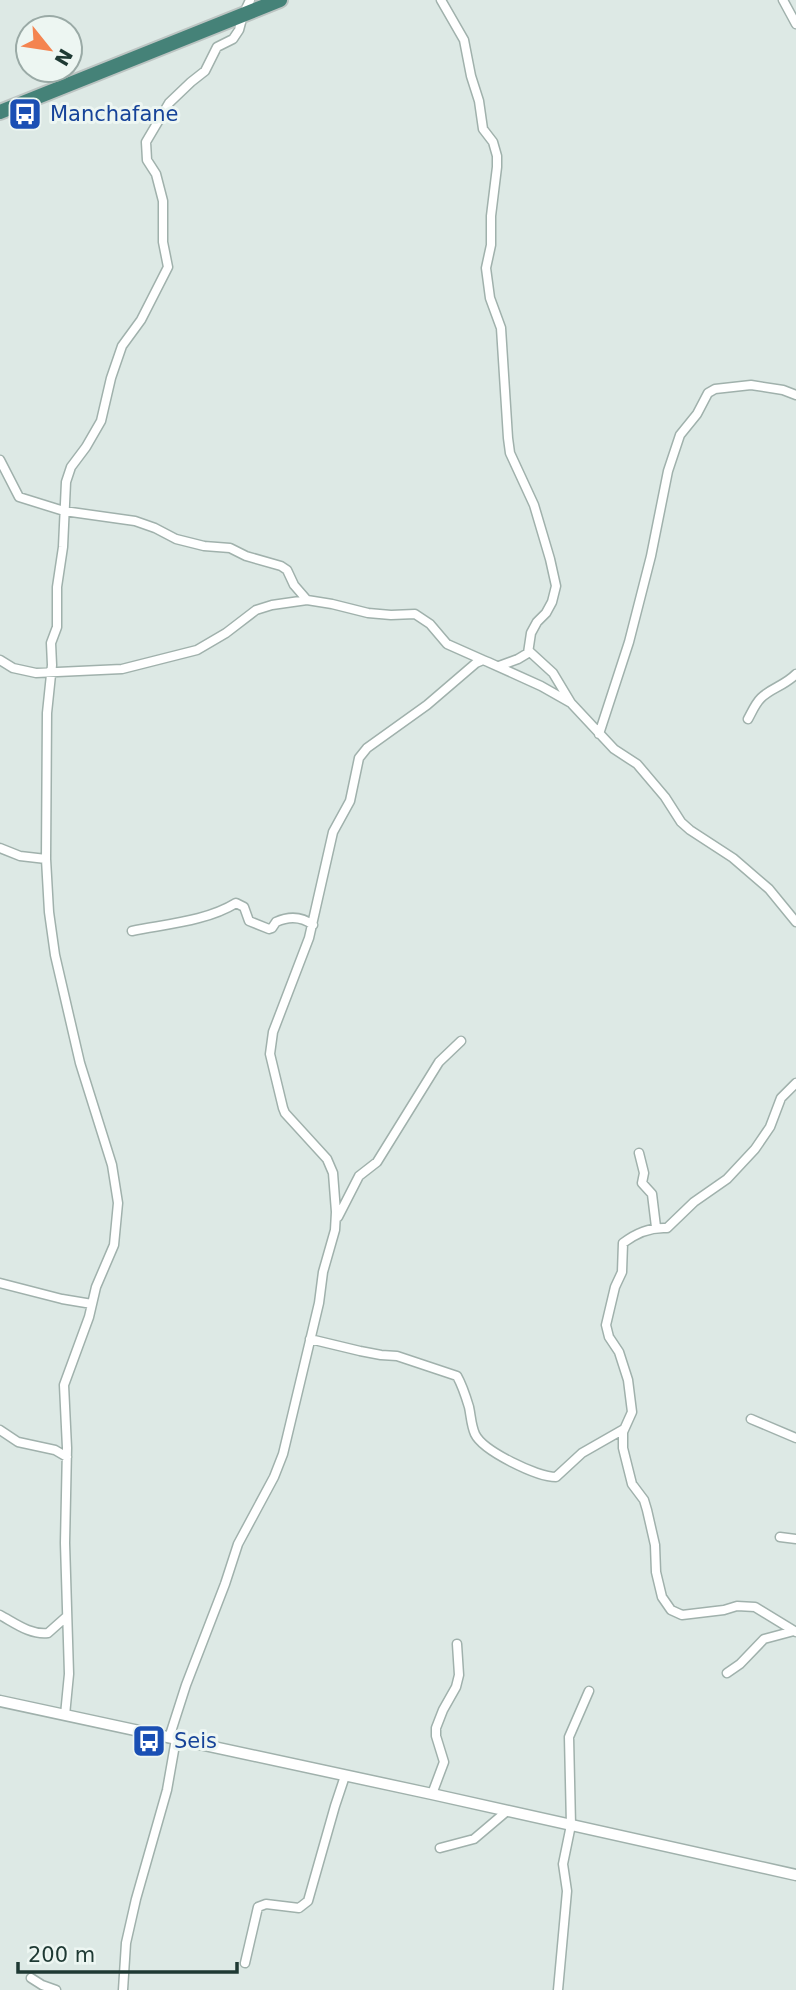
<svg xmlns="http://www.w3.org/2000/svg" width="796" height="1990" viewBox="0 0 796 1990" font-family="'DejaVu Sans',sans-serif">
	<style>
		.lines { fill: none; stroke-linecap: round; stroke-linejoin: round }
		.minor-casing { stroke: #a0b1ac; stroke-width: 11 }
		.tertiary-casing { stroke: #a0b1ac; stroke-width: 13 }
		.trunk-casing { stroke: #bcc4c2; stroke-width: 18 }
		.minor { stroke: #fff; stroke-width: 8 }
		.tertiary { stroke: #fff; stroke-width: 10 }
		.trunk { stroke: #458278; stroke-width: 14 }
		.labels { text-anchor: middle; dominant-baseline: central; stroke-width: 6; stroke-linejoin: round; paint-order: stroke }
		.transit-label { font-size: 21px; fill: #164399; stroke: #edf6f2; text-anchor: start }
	</style>
	<rect width="100%" height="100%" fill="#dde9e5"/>
	<g class="lines">
		<defs>
			<path id="minor" d="M441,0L464,40L471,76L479,101L483,129L493,142L497,156V167L491,216V245L486,268L490,298L501,328L508,438L510,453L534,505L550,559L556,586L552,602L546,613L537,622L531,633L528,653L518,659L499,666
				M783,0L796,24
				M0,460L19,497L64,511L135,521L155,528L176,539L204,546L230,548L246,556L281,566L287,570L294,585L307,600
				M529,651L553,673L571,703
				M0,660L13,668L36,673L122,669L197,650L226,633L256,610L272,605L307,600L332,604L368,613L391,615L415,614L430,624L447,644L483,660
				M748,719C752,712 755,704 761,698C771,688 784,686 796,674
				M599,734L629,642L651,556L668,471L680,435L697,414L708,393L715,389L751,385L783,390L796,395
				M0,848L20,856L46,859
				M132,931C166,924 207,921 236,903L244,907L249,921L269,929L272,928L276,922C289,916 301,916 313,925
				M796,1083L781,1098L770,1127L755,1149L727,1179L694,1202L667,1228C650,1227 636,1233 623,1243L622,1272L615,1287L606,1325L609,1337L619,1352L628,1380L632,1412L623,1432V1448L632,1484L644,1500L647,1510L655,1545L656,1572L662,1597L671,1610L682,1615L724,1610L737,1606L755,1607L796,1632
				M639,1153L644,1173L642,1183L652,1194L656,1227
				M338,1217L359,1176L377,1162L439,1062L461,1041
				M0,1283L62,1299L92,1304
				M310,1339L360,1351L381,1355L397,1356L457,1376C462,1385 466,1397 469,1407C471,1416 471,1425 475,1434C483,1451 537,1477 556,1477L582,1453L624,1429
				M751,1419L796,1438
				M0,1430L18,1442L55,1450L67,1457
				M780,1537L796,1539
				M0,1615C15,1623 30,1635 48,1633L66,1617
				M727,1673L740,1664L764,1639L794,1631
				M65,1715L69,1674L65,1543L67,1448L64,1385L89,1317L96,1287L114,1245L118,1203L112,1165L80,1063L55,955L49,912L46,859L47,713L52,665L51,643L57,627V587L63,547L66,482L71,467L86,447L101,421L111,378L122,346L141,320L168,267L163,242V201L156,174L147,160L146,142L169,103L191,82L205,71L217,47L233,39L239,30L243,15L250,0
				M169,1738L186,1685L225,1584L238,1544L274,1477L283,1454L319,1303L323,1272L335,1230L336,1212L333,1173L327,1159L285,1113L283,1108L270,1054L273,1032L309,938L333,832L350,801L359,758L367,748L427,705L476,663L483,660L488,662L541,686L571,703L614,749L637,764L665,797L681,822L690,830L733,858L769,889L796,922
				M432,1794L444,1762L436,1736V1728L443,1710L456,1687L459,1675L457,1644
				M440,1848L474,1839L507,1811
				M245,1963L258,1907L266,1904L299,1908L308,1901L335,1806L345,1776
				M31,1978L42,1985L56,1990
				M123,1990L126,1943L136,1899L167,1790L176,1739
				M558,1990L567,1891L563,1864L571,1825L569,1737L589,1691"/>
			<path id="tertiary" d="M0,1701L432,1794L796,1875"/>
			<path id="trunk" d="M0,112L280,0"/>
		</defs>
		<!-- minor casing -->
		<use href="#minor" class="minor-casing"/>
		<!-- tertiary casing -->
		<use href="#tertiary" class="tertiary-casing"/>
		<!-- trunk casing -->
		<use href="#trunk" class="trunk-casing"/>
		<!-- minor -->
		<use href="#minor" class="minor"/>
		<!-- tertiary -->
		<use href="#tertiary" class="tertiary"/>
		<!-- trunk -->
		<use href="#trunk" class="trunk"/>
	</g>
	<!-- icons -->
	<defs>
		<symbol id="bus-square" viewBox="-11 -11 22 22"><rect x="-9" y="-9" width="18" height="18" rx="4" fill="#1a4fb4" stroke="#edf6f2"/><path d="M-5-6H5V4H4V6H2V4H-2V6H-4V4H-5ZM-3.5-4V0h7V-4ZM-3.5 1.2v1.5H-2V1.2ZM2 1.2v1.5H3.5V1.2Z" fill="#fff"/></symbol>
	</defs>
	<g fill-rule="evenodd">
		<use href="#bus-square" x="6" y="95" width="38" height="38"/>
		<use href="#bus-square" x="130" y="1722" width="38" height="38"/>
	</g>
	<g class="labels">
		<!-- transit labels -->
		<g class="transit-label">
			<text x="50" y="114">Manchafane</text>
			<text x="174" y="1741">Seis</text>
		</g>
	</g>
	<!-- north arrow -->
	<g transform="translate(49 49) rotate(120)"><circle r="33" fill="#edf6f2" stroke="#9aaaa6" stroke-width="2"/>
	<path d="M0-5L12 26L0 18L-12 26Z" fill="#f48450"/>
	<text y="-10" font-size="19" font-weight="bold" text-anchor="middle" fill="#1e3933">N</text>
	</g>
	<!-- scale -->
	<path d="M18 1962v10h219v-10" fill="none" stroke="#1e3933" stroke-width="3.5"/>
	<text x="28" y="1962" font-size="21" fill="#1e3933" stroke="#edf6f2" stroke-width="5" paint-order="stroke">200 m</text>
</svg>
